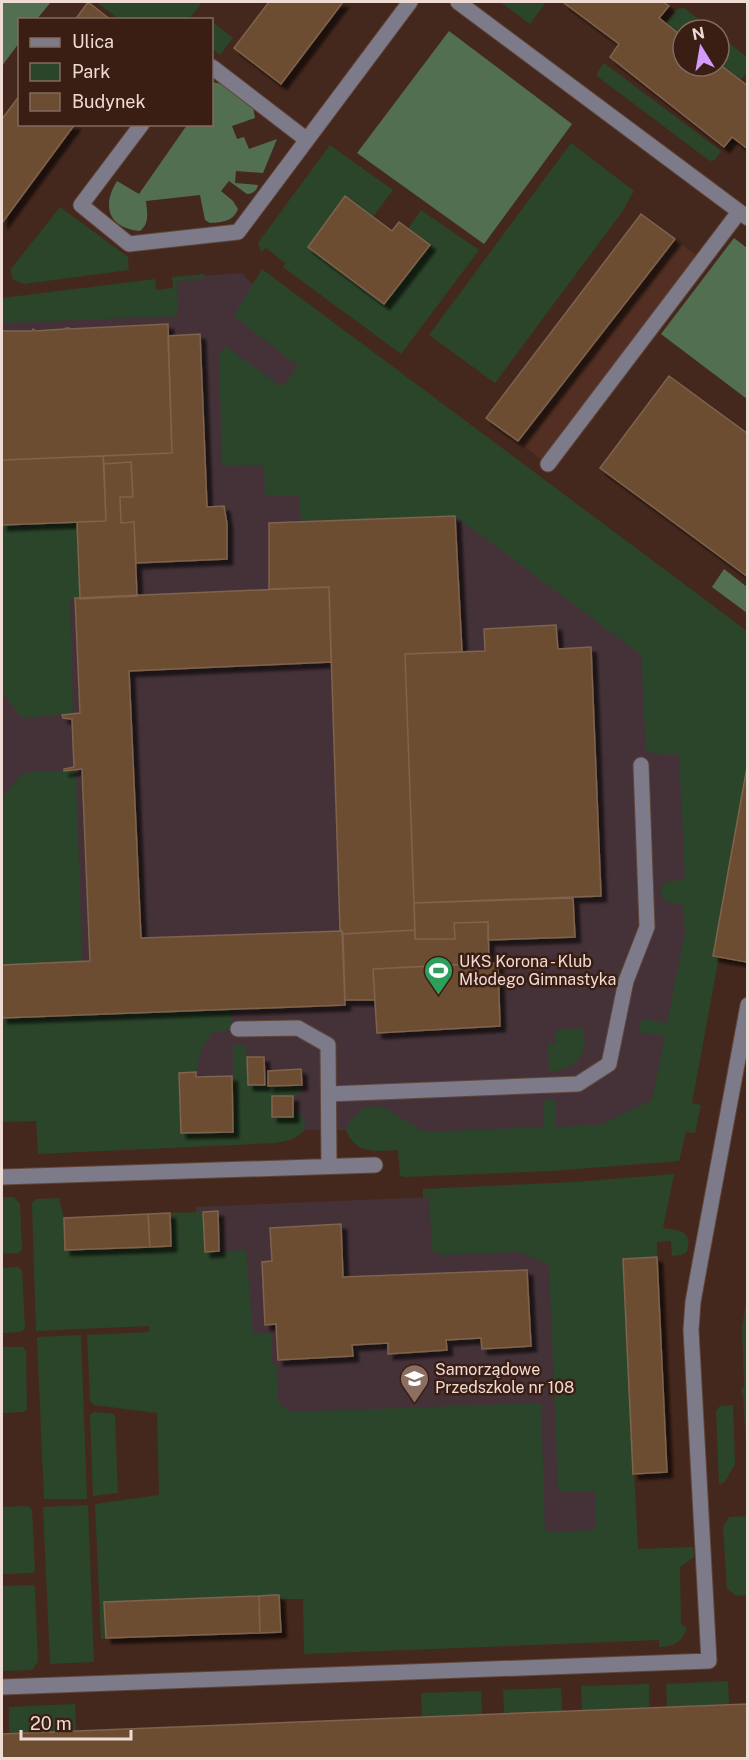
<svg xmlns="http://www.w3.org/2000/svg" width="749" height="1760" viewBox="0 0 749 1760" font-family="'Public Sans',sans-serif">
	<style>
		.built { fill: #522f22 }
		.education { fill: #453239 }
		.green { fill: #2b452a }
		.forest { fill: #527051 }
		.building { fill: #6d4d31; stroke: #7e634d; stroke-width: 1.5; filter: url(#shadow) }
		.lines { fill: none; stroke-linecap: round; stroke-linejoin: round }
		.minor-casing { stroke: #60453a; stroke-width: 17 }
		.minor { stroke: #7d7b89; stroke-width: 15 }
		.labels { text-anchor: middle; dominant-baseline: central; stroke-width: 5; stroke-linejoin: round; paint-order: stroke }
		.poi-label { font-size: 16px; fill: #efdbd4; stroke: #3a1e13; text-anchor: start }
	</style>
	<defs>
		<filter id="shadow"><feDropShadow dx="5.5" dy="5.5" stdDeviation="1.5" flood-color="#0009"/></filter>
	</defs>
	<rect width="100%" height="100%" fill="#45281d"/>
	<!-- built -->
	<path class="built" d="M641,214L697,256L542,460L486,418Z"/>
	<!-- education -->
	<path class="education" d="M242,273L278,312L747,672L665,1155L398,1141L346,1130H304L58,1140L46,1118L2,1120V320L174,313L173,278Z
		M529,1193L620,1256L632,1550L207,1570L196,1207Z"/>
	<!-- green -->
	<path class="green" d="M96,2H200L201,4L189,19H119Z
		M500,2H546L530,24Z
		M684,8L713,30H683V37L666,24L676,9Z
		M212,22L233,38L220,55L212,48Z
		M719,35L747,57V72L741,80L719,64Z
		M604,63L721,151L715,160L710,161L597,76V73Z
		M571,143L634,191L622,212L495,383L429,335Z
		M330,145L393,190L373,217L345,197L308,247L384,304L430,246L408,229L421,210L479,250L401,354L283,267L285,263L266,248L262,252L258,245L260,240Z
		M60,207L128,257L129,270L24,284L13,280L11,273V269Z
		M262,269L747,631V761L713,955L719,957L692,1103L701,1105L695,1133L686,1132L679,1161L552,1171L405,1177L400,1176L398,1150C376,1151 356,1155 346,1130L351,1120L360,1111L365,1108L381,1106L424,1132L544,1127L543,1101L555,1100L556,1127L599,1125L652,1100L665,1036L639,1032L641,1019L667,1023L685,932L683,903L674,904L667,902L662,896L661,888L663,885L669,881L685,880L679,754C668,754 656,757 646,749L641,655L455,516L301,521L299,495L265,496L264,465L222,466L219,354L225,346L282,387L298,366L234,316Z
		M204,274V279L177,281L178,316L2,323V298L155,279L156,290L173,288L172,277Z
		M77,522L80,599L70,600L73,713L22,718L2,692V525Z
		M76,770L82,961L2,965V798L23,773Z
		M231,1009L232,1030L213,1032L202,1048L196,1072L179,1073L181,1132L233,1131V1045H246L248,1085L268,1086L302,1085L299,1096H272V1117H293V1112L300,1111L301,1117H305L304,1131L293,1139L276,1143L38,1154L36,1121L2,1122V1018Z
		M582,1028C591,1056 574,1069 549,1072L548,1044L556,1043V1030Z
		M674,1174L663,1228C681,1231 692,1230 687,1252L681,1255L672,1256L671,1241L657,1242V1257L623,1259L638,1549L693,1547L694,1557L680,1567L681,1624L687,1628C682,1642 674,1647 659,1647V1640L304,1654L303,1599H279V1595H274L104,1602L106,1638L101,1639L95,1504L159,1495L157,1413L94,1405L90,1401L87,1335L149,1332V1326L36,1331L32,1203L36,1199L59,1198L64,1218L65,1250L171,1246L170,1213L203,1212L205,1252L246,1250L253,1334L272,1333V1364L277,1365L278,1402L289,1412L541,1403L545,1532L595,1530V1491L562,1492L558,1488L549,1265L519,1252L441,1255L432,1250L429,1198H423V1189L575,1182Z
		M2,1197H14L20,1204L22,1249L19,1253L2,1254Z
		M19,1267L22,1271L25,1329L21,1332L2,1333V1268Z
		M747,1297L748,1442L746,1446L743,1396L741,1390L744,1387L742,1327Z
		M81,1335L87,1499H44L37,1337Z
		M2,1347H23L26,1351L27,1410L24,1412L2,1413Z
		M733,1405L735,1464L724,1483L719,1484L716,1411L720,1406Z
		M94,1412L113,1414L115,1417L118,1493L93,1496L90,1415Z
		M88,1505L94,1662L50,1664L43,1507Z
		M29,1506L32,1510L35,1570L32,1573L2,1574V1507Z
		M747,1516V1595L737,1596L727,1589L723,1527L729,1517Z
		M33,1585L35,1587L38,1661L32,1670L2,1671V1586Z
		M728,1681L729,1704L667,1707L666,1684Z
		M649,1684V1707L582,1710L581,1686Z
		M561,1688L562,1711L504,1713L503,1690Z
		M481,1691L482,1714L422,1717L421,1693Z
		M75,1704L76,1730L9,1733V1707Z"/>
	<!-- forest -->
	<path class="forest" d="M2,2H51L37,19L20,20L19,43L2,66Z
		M449,31L572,124L484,244L357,153Z
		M212,82L222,84L253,107L255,118L232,126L237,139L244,137L249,149L277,139L263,173L236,171L235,183L258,185C257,191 252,194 247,194L229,181L221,191L233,201L238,209C233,222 222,222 210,223L205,220L200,195L146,201C147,212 150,223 140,231C109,228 101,207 117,181L139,194L187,125L212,124Z
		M734,238L747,248V399L661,334Z
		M724,569L747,587V613L712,587Z"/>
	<!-- building -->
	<path class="building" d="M88,2L111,20H75Z
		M269,2H343L281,84L234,48Z
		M565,2H663L669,6L659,18L683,37V66H719V64L748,86V149L732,137L724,147L610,57L619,44L564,3Z
		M20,95V124H75L2,223V119Z
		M345,196L392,231L399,222L430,245L384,304L308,247Z
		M641,214L675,239L518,441L486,418Z
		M168,324L172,453L2,460V331H32L33,329L36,331L65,329L66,328H69V329Z
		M200,334L207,507L224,506L227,524V559L136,563L134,522L121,523L120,497H133L131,462L104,464L103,456L172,453L168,336Z
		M669,376L748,434V577L600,468Z
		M103,456L106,521L2,525V460Z
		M131,462L133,497H120L121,523L134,522L137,596L80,599L77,522L106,521L104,464Z
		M455,516L462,652L405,654L415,930L343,934L342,931L340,930L329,587L269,589V523Z
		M329,587L331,662L129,671L141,938L342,931L345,1005L2,1018V965L90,961L82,769L64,771V769L74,767L72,719L63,718L62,715L80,713L75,598Z
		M556,625L558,649L591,647L601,896L414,903L405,654L485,651L484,629Z
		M748,761V952L746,962L713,956Z
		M573,898L575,937L488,940V922L454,923L455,939H415L414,903Z
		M488,922L489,963L373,969L375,1000H345L343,934L415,930V939H455L454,923Z
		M498,963L500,1026L377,1033L373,969Z
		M247,1057H264L265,1085H248Z
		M301,1069L302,1085L268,1086V1071Z
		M196,1072V1077L232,1076L233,1132L181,1133L179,1073Z
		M272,1096H293V1117H272Z
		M218,1211L219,1251L205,1252L203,1212Z
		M170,1213L171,1246L150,1247L148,1214Z
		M148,1214L150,1247L65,1250L64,1218Z
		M341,1224L343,1277L527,1270L531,1346L482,1349L481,1338L446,1340L447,1350L388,1354V1343L352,1345L353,1356L278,1360L276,1324L265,1325L262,1262L272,1261L270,1228Z
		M657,1257L667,1472L633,1474L623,1259Z
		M274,1595H279L281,1632L260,1633L259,1596Z
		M259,1596L260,1633L106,1638L104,1602Z
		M747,1704L748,1758H2V1734Z"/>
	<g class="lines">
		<defs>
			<path id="minor" d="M458,2L748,218
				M212,67L307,140
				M142,124L81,205L129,244L238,232L410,2
				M548,464L739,212
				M238,1029L298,1028L328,1045L329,1166
				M329,1094L578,1084L609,1064L626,981L647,927L641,765
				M2,1177L375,1165
				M2,1687L709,1661L691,1330L693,1302L700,1263L748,1005"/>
		</defs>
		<!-- minor casing -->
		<use href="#minor" class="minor-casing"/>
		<!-- minor -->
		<use href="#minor" class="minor"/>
	</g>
	<!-- icons -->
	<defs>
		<symbol id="stadium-pin" viewBox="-11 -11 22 30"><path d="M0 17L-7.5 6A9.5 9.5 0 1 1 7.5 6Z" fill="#2e9e5b" stroke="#3a1e13"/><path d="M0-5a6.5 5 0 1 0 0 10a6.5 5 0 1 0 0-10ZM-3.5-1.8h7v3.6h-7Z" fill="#fff"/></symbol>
		<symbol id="school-pin" viewBox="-11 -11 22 30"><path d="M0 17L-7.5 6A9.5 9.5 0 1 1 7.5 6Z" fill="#8d6e63" stroke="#3a1e13"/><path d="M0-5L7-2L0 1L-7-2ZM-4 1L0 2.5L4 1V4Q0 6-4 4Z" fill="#fff"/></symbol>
	</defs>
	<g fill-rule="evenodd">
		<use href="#stadium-pin" x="422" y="954" width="33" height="45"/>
		<use href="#school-pin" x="398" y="1362" width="33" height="45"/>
	</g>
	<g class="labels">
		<!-- poi labels -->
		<g class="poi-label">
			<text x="459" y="961">UKS Korona - Klub<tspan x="459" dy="18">Młodego Gimnastyka</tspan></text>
			<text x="435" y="1369">Samorządowe<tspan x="435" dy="18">Przedszkole nr 108</tspan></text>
		</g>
	</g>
	<!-- border -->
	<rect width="749" height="1760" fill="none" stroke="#efdbd4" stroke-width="6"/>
	<!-- legend -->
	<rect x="18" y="18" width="195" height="108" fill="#3a1e13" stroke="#826a60" stroke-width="1.5"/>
	<rect x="30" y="38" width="30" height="9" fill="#7d7b89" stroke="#826a60" stroke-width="1.5"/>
	<text x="72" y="48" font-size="18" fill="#efdbd4">Ulica</text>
	<rect x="30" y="63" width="30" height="18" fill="#2b452a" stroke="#826a60" stroke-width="1.5"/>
	<text x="72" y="78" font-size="18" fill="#efdbd4">Park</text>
	<rect x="30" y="93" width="30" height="18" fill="#6d4d31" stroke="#826a60" stroke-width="1.5"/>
	<text x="72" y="108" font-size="18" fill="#efdbd4">Budynek</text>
	<!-- north arrow -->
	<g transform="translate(701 48) rotate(349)"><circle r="28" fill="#3a1e13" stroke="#826a60" stroke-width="1.5"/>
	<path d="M0-4.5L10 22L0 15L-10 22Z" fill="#d39cfc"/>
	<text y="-9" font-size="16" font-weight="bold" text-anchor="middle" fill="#efdbd4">N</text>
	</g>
	<!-- scale -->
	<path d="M21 1730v9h110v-9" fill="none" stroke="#efdbd4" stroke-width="3"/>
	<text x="30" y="1730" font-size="18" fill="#efdbd4" stroke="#3a1e13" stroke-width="4.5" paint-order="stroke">20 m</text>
</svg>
